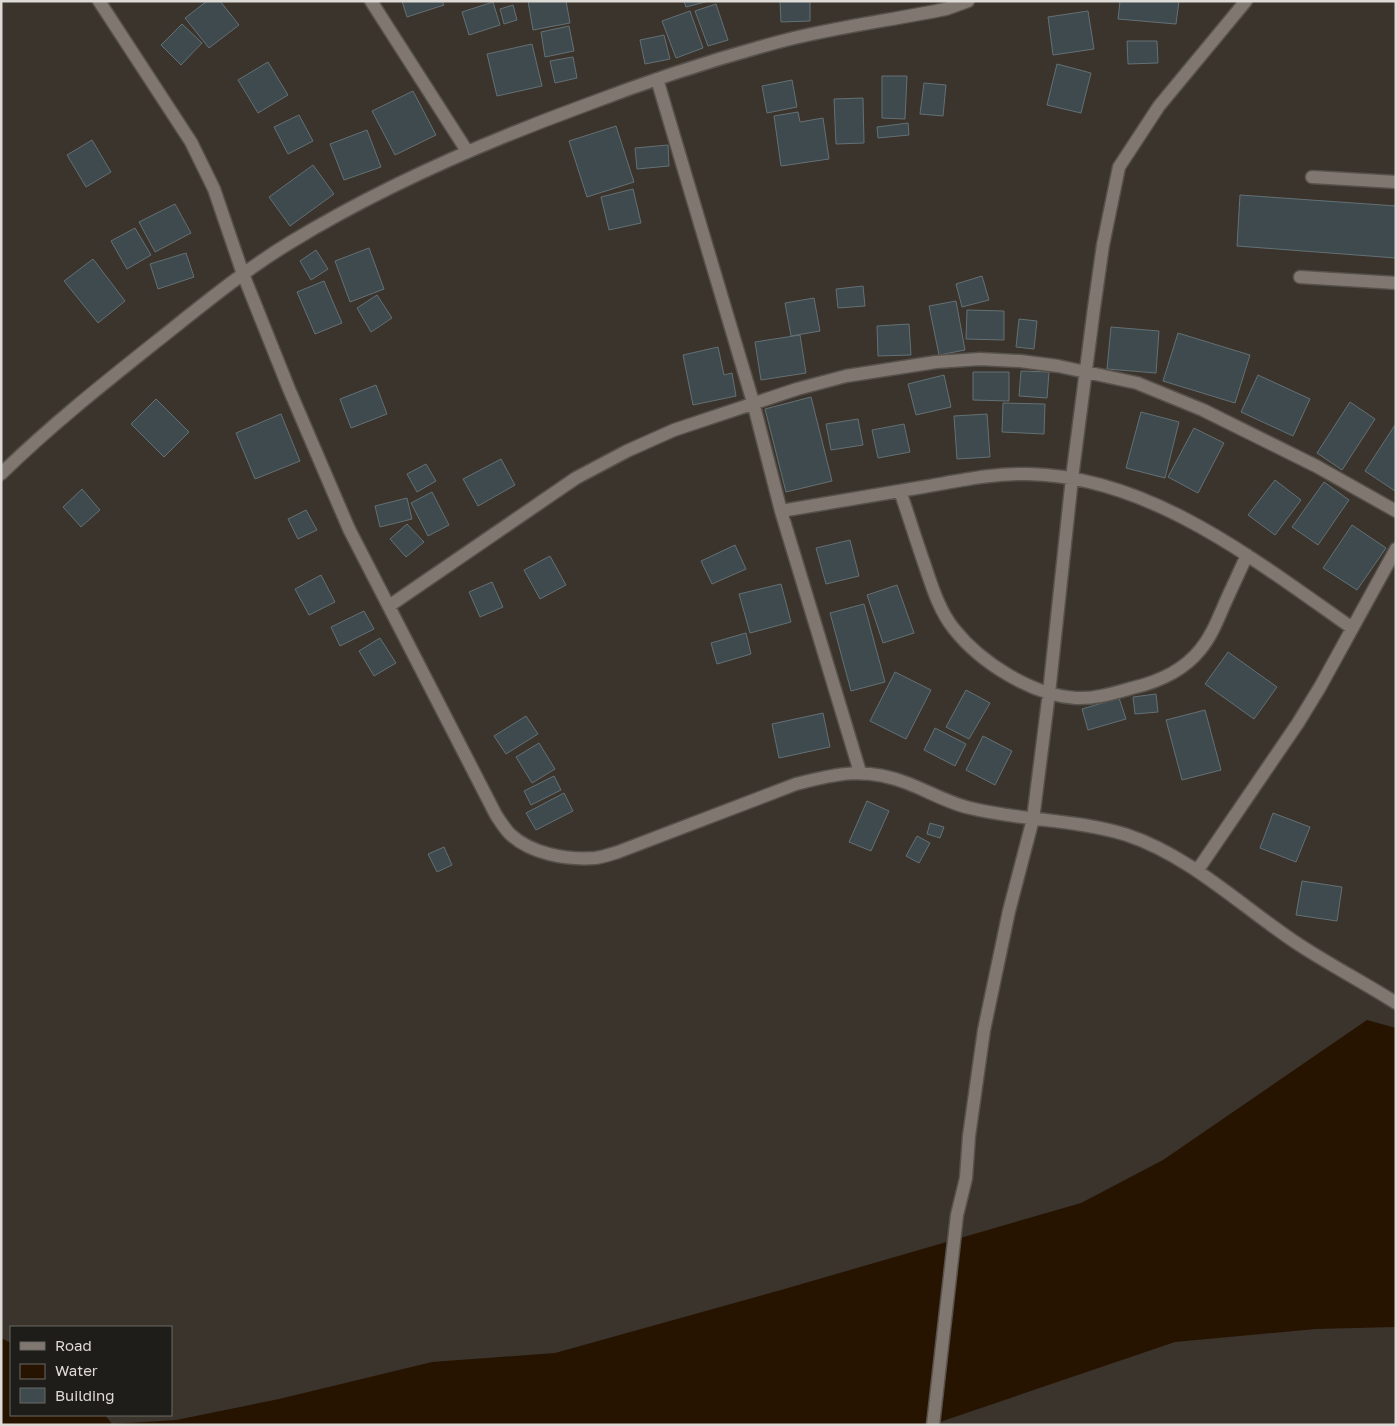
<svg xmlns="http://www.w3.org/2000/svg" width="1397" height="1426" viewBox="0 0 1397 1426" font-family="'Golos Text',sans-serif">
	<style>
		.water { fill: #271400 }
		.building { fill: #3e4a4e; stroke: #647074 }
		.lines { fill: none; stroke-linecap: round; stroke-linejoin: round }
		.service-casing { stroke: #57514b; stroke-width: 15 }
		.minor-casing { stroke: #57514b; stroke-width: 15 }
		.service { stroke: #807870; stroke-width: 12 }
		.minor { stroke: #807870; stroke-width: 12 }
	</style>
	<rect width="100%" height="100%" fill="#3b342d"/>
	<!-- water -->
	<path class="water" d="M1367,1020L1396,1028V1327L1316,1329L1175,1342L931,1425H5L1,1424V1338L11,1343V1415H105L112,1424L176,1420L279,1399L432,1362L555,1353L781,1290L1081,1203L1163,1160Z"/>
	<!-- building -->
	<path class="building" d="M207,1H220L239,25L209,48L185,18Z
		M402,1H442L444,5L407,17Z
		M528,1H566L570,23L533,30Z
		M684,1H709L686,7Z
		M780,1H810V21L781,22Z
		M1120,1H1179L1176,24L1118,19Z
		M493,2L500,25L469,35L462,12Z
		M716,4L728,40L708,46L695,11Z
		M513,5L517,20L504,24L500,9Z
		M690,11L703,48L676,58L662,21Z
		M1088,11L1094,49L1053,55L1048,17Z
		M182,24L202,43L181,65L161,45Z
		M569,26L574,51L545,57L541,32Z
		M664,35L670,59L645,64L640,40Z
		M1127,41H1157L1158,63L1128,64Z
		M532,44L542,86L497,96L487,54Z
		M573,57L577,78L555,83L550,61Z
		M268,62L288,95L258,113L238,80Z
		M1057,64L1091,73L1081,113L1047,105Z
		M882,76H907L905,119L882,118Z
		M792,80L797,107L767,113L762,86Z
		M924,83L946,85L943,116L920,114Z
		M413,91L436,135L395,155L372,111Z
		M863,98L864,143L836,144L834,99Z
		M798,112L800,122L823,118L829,159L781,166L774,116Z
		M299,115L313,141L288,154L274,127Z
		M908,123L909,135L878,138L877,127Z
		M616,126L634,182L587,197L569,141Z
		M367,130L381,167L344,180L330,144Z
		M92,140L111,172L86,187L67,155Z
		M668,145L669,166L637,169L635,148Z
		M313,165L334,194L290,226L269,197Z
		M633,189L641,223L609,230L601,197Z
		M1240,195L1396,206V258L1237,246Z
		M175,204L191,233L155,252L139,222Z
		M135,228L151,255L127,269L111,241Z
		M369,248L384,289L350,302L335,261Z
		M316,250L328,269L311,280L300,261Z
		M186,253L194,277L158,289L150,264Z
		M93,259L125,301L98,323L64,281Z
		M982,276L989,300L962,307L956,284Z
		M324,281L342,323L315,334L297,292Z
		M863,286L865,306L838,308L836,289Z
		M377,295L392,318L371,332L357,308Z
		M814,298L820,331L791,336L785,303Z
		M956,301L965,350L939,355L929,306Z
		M967,310L1004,311V340L966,339Z
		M1019,319L1037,321L1034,349L1016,347Z
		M909,324L911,355L878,356L877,326Z
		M1111,327L1159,331L1156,373L1107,369Z
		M1178,333L1250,355L1235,403L1163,381Z
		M800,335L806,373L761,380L755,342Z
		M718,347L724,375L732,373L736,396L693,405L683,355Z
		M1021,371L1049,372L1047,398L1019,396Z
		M973,372H1009V401L973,400Z
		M944,375L951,407L916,415L908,384Z
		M1258,375L1310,399L1293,436L1241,412Z
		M376,385L387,414L351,428L340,399Z
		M811,397L832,481L786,492L765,409Z
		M156,399L189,432L164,457L131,424Z
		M1350,402L1375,419L1342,470L1317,453Z
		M1003,403L1045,404L1044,434L1002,432Z
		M1141,412L1179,422L1165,478L1126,468Z
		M281,414L300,461L255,479L236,433Z
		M987,414L990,457L957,459L954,416Z
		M858,419L863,445L831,450L826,424Z
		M904,424L910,452L878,458L872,430Z
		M1395,425L1396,491H1395L1365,471Z
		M1194,428L1224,443L1198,493L1168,477Z
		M501,459L515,485L478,506L463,479Z
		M426,464L436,481L417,492L407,474Z
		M1275,480L1301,500L1275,535L1248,515Z
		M1324,482L1349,500L1318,545L1292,527Z
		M82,489L100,510L81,527L63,507Z
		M432,492L449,525L428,536L411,503Z
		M407,498L412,519L380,527L375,506Z
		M306,510L317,530L298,539L288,519Z
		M407,524L424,542L406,557L390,539Z
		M1352,525L1386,548L1357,590L1323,568Z
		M850,540L859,576L826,584L816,548Z
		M735,545L746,569L712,584L701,561Z
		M550,556L566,585L540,599L524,570Z
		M321,575L335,602L309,615L295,589Z
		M492,582L503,607L480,617L469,592Z
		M781,584L791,622L750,633L739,594Z
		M897,585L914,633L883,643L867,595Z
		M864,604L885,682L851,691L830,613Z
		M364,611L374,629L340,646L331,627Z
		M746,633L751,654L717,664L711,643Z
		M380,638L396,663L374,676L359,651Z
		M1228,652L1277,687L1254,719L1205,684Z
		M895,672L931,690L906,739L870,721Z
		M966,690L990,703L969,739L946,727Z
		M1156,694L1158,712L1135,714L1133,697Z
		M1119,698L1126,719L1088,730L1082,709Z
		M1205,710L1221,770L1182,780L1166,720Z
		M823,713L830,747L779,758L772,724Z
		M526,716L538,734L506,754L494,736Z
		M935,728L966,744L955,766L924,750Z
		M983,736L1012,751L995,785L966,770Z
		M539,743L555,769L532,783L516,757Z
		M554,776L561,790L531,805L524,791Z
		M564,793L573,811L536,830L526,813Z
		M867,801L889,811L871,851L849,842Z
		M1273,813L1310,827L1296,862L1260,848Z
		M930,823L944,827L940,838L927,834Z
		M917,836L930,843L919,863L906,856Z
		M444,847L452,865L437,872L428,854Z
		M1302,881L1342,887L1337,921L1296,915Z"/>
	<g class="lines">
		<defs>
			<path id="service" d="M1312,177L1396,182
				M1300,277L1396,283"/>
			<path id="minor" d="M99,1L191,142L214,189L243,274L289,389L349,529L496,815C500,821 505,829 510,834C531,854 567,860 595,858C603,857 611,854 618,852L796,784C838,773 865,767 907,783C928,791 948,803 970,808C1022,821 1076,819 1127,835C1190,856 1241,906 1295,942C1328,964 1363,982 1396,1003
				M371,1L467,151
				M657,79L753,402L781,511L860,772
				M1,474C50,426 103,384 157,341C200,307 243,271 291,242C383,186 482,143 583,106C648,81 714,59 782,41C836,27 892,20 946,9L968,1
				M900,491C908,514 915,537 923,560C931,583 938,609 954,629C981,663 1032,695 1076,698C1095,699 1114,693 1132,688C1158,682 1183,671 1200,650C1210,638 1216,624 1222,610C1230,591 1239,573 1247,555
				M781,511C829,503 876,495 923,487C958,481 993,473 1028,474C1150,476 1256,561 1352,628
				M389,606L576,478L627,451L674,430L797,389L846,376L936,362L980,359L1020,361L1058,366L1137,383L1203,410L1316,466L1396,511
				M1197,871L1298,723L1320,687L1396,549
				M933,1425L957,1215L966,1178L969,1136L984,1030L1009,911L1033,819L1049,693L1072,478L1094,308L1103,245L1119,167L1159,106L1246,1"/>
		</defs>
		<!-- service casing -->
		<use href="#service" class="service-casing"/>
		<!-- minor casing -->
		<use href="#minor" class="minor-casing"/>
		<!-- service -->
		<use href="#service" class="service"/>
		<!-- minor -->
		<use href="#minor" class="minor"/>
	</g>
	<!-- border -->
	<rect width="1397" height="1426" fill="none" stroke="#dedad5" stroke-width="5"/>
	<!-- legend -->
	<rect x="10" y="1326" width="162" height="90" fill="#1f1d19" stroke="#6b6964"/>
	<rect x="20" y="1342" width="25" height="8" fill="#807870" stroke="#6b6964"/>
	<text x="55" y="1351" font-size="15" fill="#dedad5">Road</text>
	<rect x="20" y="1364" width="25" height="15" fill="#271400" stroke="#6b6964"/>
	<text x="55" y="1376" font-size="15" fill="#dedad5">Water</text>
	<rect x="20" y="1388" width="25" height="15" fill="#3e4a4e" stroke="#6b6964"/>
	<text x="55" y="1401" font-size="15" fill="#dedad5">Building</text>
</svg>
